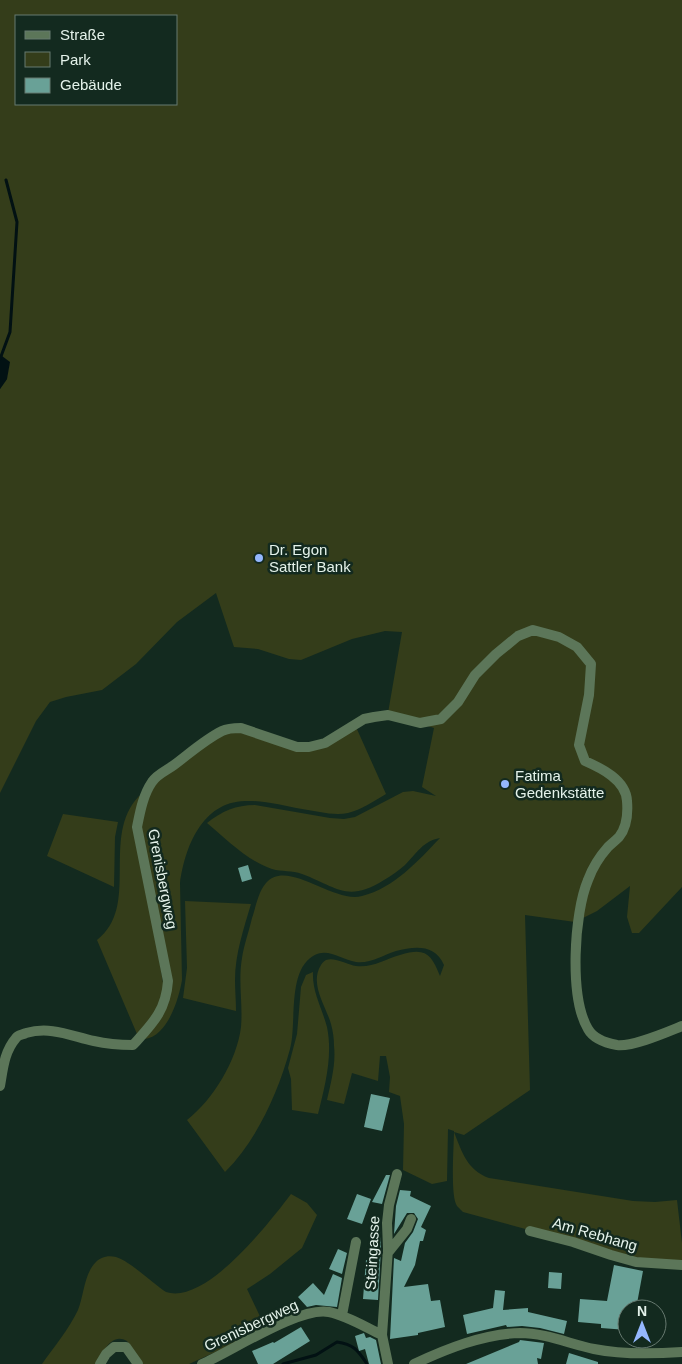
<svg xmlns="http://www.w3.org/2000/svg" width="682" height="1364" viewBox="0 0 682 1364" font-family="Arial,sans-serif">
	<style>
		.green { fill: #343d1a; fill-rule: evenodd }
		.water { fill: #021113 }
		.lines { fill: none; stroke-linecap: round; stroke-linejoin: round }
		.stream { stroke: #021113; stroke-width: 3 }
		.building { fill: #69a197 }
		.minor { stroke: #5c7659; stroke-width: 10 }
		.tertiary { stroke: #5c7659; stroke-width: 10 }
		.poi-dot { fill: #94b7fd; stroke: #132a1f; stroke-width: 2 }
		.labels { text-anchor: middle; dominant-baseline: central; stroke-width: 5; stroke-linejoin: round; paint-order: stroke }
		.poi-label { font-size: 15px; fill: #e4f2ea; stroke: #132a1f; text-anchor: start }
		.street-label { font-size: 15px; fill: #e4f2ea; stroke: #132a1f }
	</style>
	<rect width="100%" height="100%" fill="#132a1f"/>
	<!-- green -->
	<path class="green" d="M0,0H682V887L639,933H632L627,917L630,886L597,911L575,922L525,915L530,1090L464,1135L454,1132C462,1152 467,1170 489,1178L633,1201L655,1202L677,1200L682,1243V1263L624,1256L463,1212C462,1211 458,1207 457,1206C450,1196 454,1146 454,1131L448,1129L447,1181L432,1184L403,1170L404,1124L400,1096L389,1092L390,1077L386,1056H380L378,1081L352,1073L344,1104L327,1100C331,1082 336,1064 334,1046C334,1039 333,1031 331,1024C326,1006 309,984 321,965C322,963 324,961 326,960C335,957 348,965 356,966C373,968 385,959 400,955C426,947 431,954 440,976L444,965C435,944 415,946 396,951C383,955 370,964 356,962C341,960 328,947 313,956C287,972 297,1023 290,1049C278,1093 257,1140 225,1172L187,1120C213,1100 237,1060 241,1027C243,1004 238,981 242,958C244,945 249,931 252,918C256,907 258,892 266,883C287,858 334,904 362,896C394,888 418,861 440,838C423,841 417,853 405,865C399,870 391,876 384,880C347,903 337,887 302,874C292,870 282,872 272,869C249,862 226,839 207,823C222,811 236,805 255,805L330,818L344,819L355,817L403,792L413,791L436,796L422,787L434,728L388,713L402,632L385,631L352,639L301,660L289,659L258,649L234,647L216,593L177,622L136,664L102,690L66,697L50,702L36,721L0,793V389L7,379L1,356L0,359ZM16,16H176V104H16Z
		M356,727L386,794C374,801 361,810 348,813C333,816 317,811 302,809C284,806 264,800 245,801C202,802 185,847 180,883L182,980C179,998 168,1036 145,1039L169,1002L141,837L142,816L153,787L158,780L216,737L234,731L303,750Z
		M139,796H142L136,818L164,989L158,1011L137,1034L97,940C141,906 100,837 139,796Z
		M63,814L118,822L115,837L114,887L47,856Z
		M185,901L251,904C244,928 235,954 235,980C235,990 236,1001 236,1011L183,998L187,968Z
		M313,972C312,992 322,1008 327,1027C333,1056 325,1086 318,1114L292,1110L291,1079L288,1068L297,1034L301,987L306,975Z
		M291,1194L307,1203L317,1215L302,1248L270,1274L247,1289L266,1329L189,1364H142L127,1341C111,1332 103,1353 96,1364H42C54,1347 69,1329 78,1310C84,1295 84,1275 95,1263C100,1257 108,1255 116,1257C130,1261 152,1283 166,1292C206,1305 269,1223 291,1194Z"/>
	<!-- water -->
	<path class="water" d="M2,356L10,362L7,379L0,389V359Z"/>
	<g class="lines">
		<!-- stream -->
		<path class="stream" d="M0,359L10,332L17,222L6,180
			M283,1364L316,1355L337,1342C353,1344 358,1350 367,1364"/>
	</g>
	<!-- building -->
	<path class="building" d="M248,865L252,879L242,882L238,868Z
		M371,1094L390,1098L382,1131L364,1127Z
		M386,1175H390L382,1204L372,1202Z
		M400,1190L411,1191L410,1196L431,1206L421,1227L426,1230L423,1241H420L415,1265L404,1287L428,1284L431,1301L440,1300L445,1327L418,1333V1335L390,1339L394,1258L401,1261L405,1243L413,1232L418,1219L414,1213H407L394,1234L396,1206Z
		M357,1194L371,1199L362,1224L347,1219Z
		M380,1231L381,1249L378,1300L363,1299L366,1260H373L369,1233Z
		M338,1249L347,1253L342,1274L329,1269Z
		M614,1265L643,1271L636,1309H627V1330L601,1328V1324L578,1322L580,1299L607,1301Z
		M549,1272L562,1273L561,1289L548,1288Z
		M333,1274L342,1278L337,1307L316,1305L307,1307L298,1297L313,1283L324,1295Z
		M495,1290L505,1291L503,1310L528,1308V1312L567,1321L564,1334L540,1328L522,1326L507,1327L506,1325L467,1334L463,1315L493,1308Z
		M301,1327L310,1341L273,1364H258L252,1351L273,1342L274,1343Z
		M364,1333L366,1338L370,1337L376,1340L381,1364H369L365,1349L359,1351L355,1336Z
		M520,1340L544,1343L541,1359L537,1358L538,1364H466L519,1342Z
		M569,1353L598,1362V1364H566Z"/>
	<g class="lines">
		<!-- minor -->
		<path class="minor" d="M0,1086C3,1069 4,1052 16,1038C18,1035 22,1035 26,1033C51,1026 71,1036 94,1041C107,1044 120,1045 133,1045C152,1024 166,1011 168,981L137,827C140,812 143,795 152,782C157,774 166,771 174,765C189,754 204,740 222,731C228,728 234,728 241,728L297,747H309L325,743L364,719L374,717L388,715L420,723L441,719L458,702L475,675L496,654L518,636L533,630L559,637L577,647L591,664L589,695L579,745L585,761C601,768 626,780 627,801C628,813 627,827 619,837C615,841 611,844 608,847C600,856 592,869 588,880C574,913 569,997 588,1029C593,1038 606,1043 617,1045C633,1047 667,1032 682,1026
			M530,1231L573,1242L611,1255L636,1262L682,1265
			M387,1254L407,1229L411,1219
			M342,1315L356,1242
			M100,1364L106,1354L114,1347H126L138,1364
			M202,1364C232,1351 300,1306 329,1312C348,1316 365,1327 382,1335
			M388,1364L382,1335L388,1249L387,1223L389,1205L397,1174"/>
		<!-- tertiary -->
		<path class="tertiary" d="M414,1364C446,1349 483,1334 520,1333C545,1333 570,1344 594,1349C623,1355 653,1354 682,1352"/>
	</g>
	<!-- markers -->
	<g class="poi-dot">
		<circle cx="259" cy="558" r="5"/>
		<circle cx="505" cy="784" r="5"/>
	</g>
	<g class="labels">
		<!-- poi labels -->
		<g class="poi-label">
			<text x="269" y="549">Dr. Egon<tspan x="269" dy="17">Sattler Bank</tspan></text>
			<text x="515" y="775">Fatima<tspan x="515" dy="17">Gedenkstätte</tspan></text>
		</g>
		<!-- street labels -->
		<g class="street-label">
			<text transform="translate(163 879) rotate(79)">Grenisbergweg</text>
			<text transform="translate(595 1234) rotate(16)">Am Rebhang</text>
			<text transform="translate(372 1253) rotate(-87)">Steingasse</text>
			<text transform="translate(251 1325) rotate(-25)">Grenisbergweg</text>
		</g>
	</g>
	<!-- legend -->
	<rect x="15" y="15" width="162" height="90" fill="#132a1f" stroke="#677a70"/>
	<rect x="25" y="31" width="25" height="8" fill="#5c7659" stroke="#677a70"/>
	<text x="60" y="40" font-size="15" fill="#e4f2ea">Straße</text>
	<rect x="25" y="52" width="25" height="15" fill="#343d1a" stroke="#677a70"/>
	<text x="60" y="65" font-size="15" fill="#e4f2ea">Park</text>
	<rect x="25" y="78" width="25" height="15" fill="#69a197" stroke="#677a70"/>
	<text x="60" y="90" font-size="15" fill="#e4f2ea">Gebäude</text>
	<!-- north arrow -->
	<g transform="translate(642 1324)"><circle r="24" fill="#132a1f" stroke="#677a70"/>
	<path d="M0-4L9 19L0 12L-9 19Z" fill="#94b7fd"/>
	<text y="-8" font-size="14" font-weight="bold" text-anchor="middle" fill="#e4f2ea">N</text>
	</g>
</svg>
